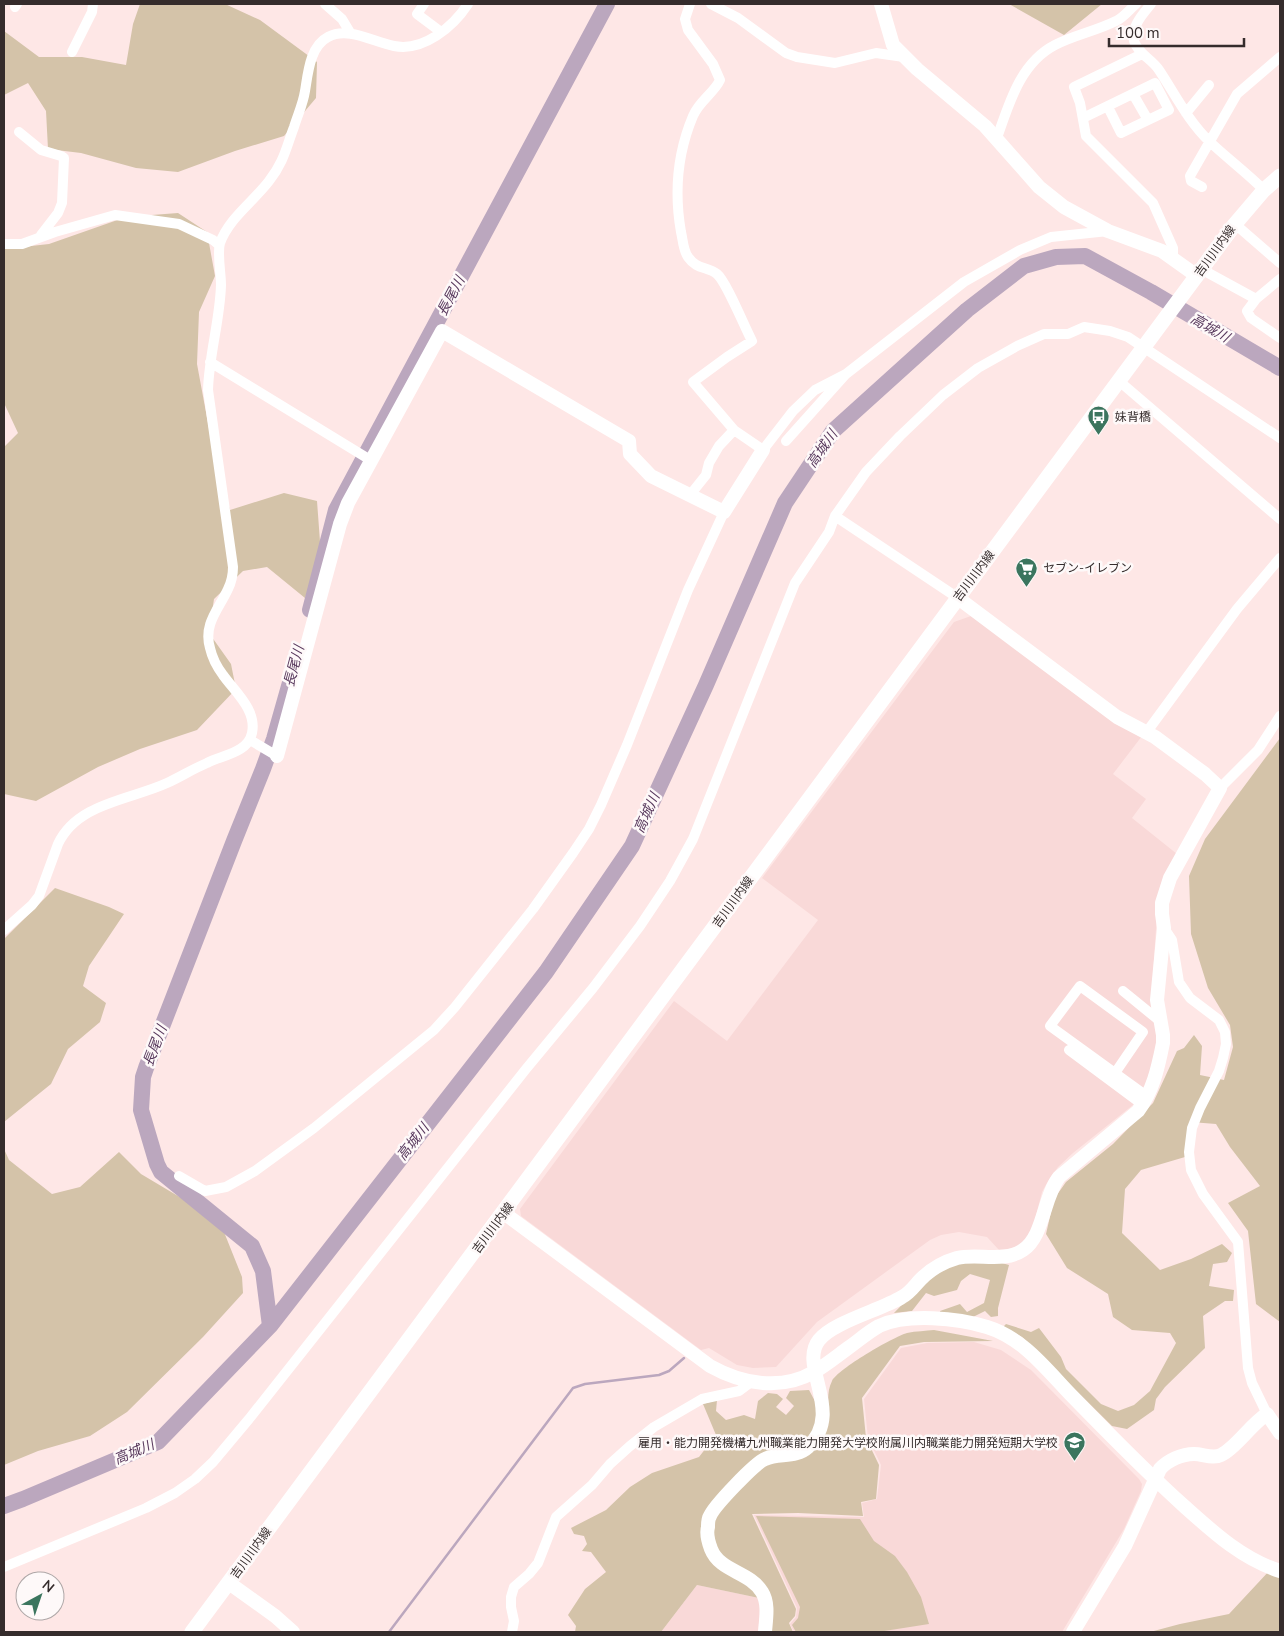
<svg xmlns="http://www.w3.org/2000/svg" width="1284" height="1636" viewBox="0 0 1284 1636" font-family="'Nunito Sans','Noto Sans JP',sans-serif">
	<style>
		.built { fill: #f9d9d8 }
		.green { fill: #d4c3a9 }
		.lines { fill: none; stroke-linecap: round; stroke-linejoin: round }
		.stream { stroke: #bba7be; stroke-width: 2.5 }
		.river { stroke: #bba7be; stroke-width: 16 }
		.minor { stroke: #fff; stroke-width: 10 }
		.tertiary { stroke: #fff; stroke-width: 14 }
		.secondary { stroke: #fff; stroke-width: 15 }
		.labels { text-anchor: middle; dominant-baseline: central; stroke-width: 5; stroke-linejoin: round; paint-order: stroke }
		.street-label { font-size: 12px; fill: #352c2c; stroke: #fef9f9 }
		.poi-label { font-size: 12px; fill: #352c2c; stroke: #fef9f9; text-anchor: start }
		.water-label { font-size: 14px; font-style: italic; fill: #58395d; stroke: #fef9f9 }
	</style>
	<rect width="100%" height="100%" fill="#fee7e6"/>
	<!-- built -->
	<path class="built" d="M971,616L1142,736L1113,774L1146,799L1132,818L1177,854L1158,898L1151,1005L1160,1038L1148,1082L1133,1105L1073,1153L1058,1167L1048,1181L1042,1192L1031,1235L1018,1248L999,1250L987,1237L959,1232L941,1235L930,1240L817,1322L776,1367L753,1368L737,1365L709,1348L701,1350L521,1216L520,1209L674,1001L727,1041L818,920L762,878L954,622Z
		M974,1342L1001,1350L1031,1370L1139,1479L1142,1484L1141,1491L1124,1529L1062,1632H794L790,1624L796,1617L797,1608L754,1515L864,1517L862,1503L877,1499L881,1465L868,1438L864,1399L901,1348L927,1343Z
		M697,1585L759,1598L761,1605L758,1632H661Z"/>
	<!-- green -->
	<path class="green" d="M140,4H225L260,20L317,62L316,98L284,136L235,151L178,172L136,168L81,153L48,149L46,111L28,83L4,95V31L39,57H82L126,65L133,24Z
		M1009,4H1102L1064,35Z
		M178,213L207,232L215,276L199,312L197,364L213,450L230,510L284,493L317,501L321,555L305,598L267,567L243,571L214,599L209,633L231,664L236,689L197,730L140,749L98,767L36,801L4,794V447L18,433L4,403V249L49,244L126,217Z
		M1280,738V1322L1256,1304L1248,1231L1228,1203L1260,1186L1230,1147L1216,1124L1191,1122L1185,1157L1141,1170L1125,1189L1122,1233L1160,1270L1191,1259L1222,1244L1232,1253L1227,1262L1213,1264L1209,1286L1234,1290L1233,1301H1225L1203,1316L1205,1348L1165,1387L1156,1399L1154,1410L1127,1429L1112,1426L1022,1337L1003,1327L1006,1324L1031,1332L1039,1328L1061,1357L1066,1369L1101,1404L1118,1411L1134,1405L1150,1391L1176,1343L1170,1333L1132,1330L1113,1317L1108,1294L1067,1268L1046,1234L1054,1199L1066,1182L1113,1144L1153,1103L1177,1051L1184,1048L1194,1035L1202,1046L1200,1075L1224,1080L1233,1047L1230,1025L1208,988L1191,934L1189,876L1205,839Z
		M55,888L109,907L124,914L89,966L83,986L106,1003L100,1022L68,1049L51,1084L4,1122V939Z
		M4,1149L9,1160L52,1194L80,1187L119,1152L141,1174L188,1202L224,1232L242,1277L243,1293L203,1337L127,1412L90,1436L38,1451L4,1465Z
		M991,1260L1009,1265L998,1308V1316L991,1317L985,1311L971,1318L941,1315L940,1311L960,1304L967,1312L984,1303L990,1280L970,1274L961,1281L957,1290L934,1296L926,1293L912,1311L894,1313C909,1297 939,1268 959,1262C969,1260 981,1260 991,1260Z
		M934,1330L993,1341L924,1342L900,1346L862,1398L866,1438L879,1465L876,1499L861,1502L863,1516L798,1513L752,1514L796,1609L795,1616L789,1623L793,1632H770L759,1598L697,1585L661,1632H575L576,1626L568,1615L585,1589L606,1572L591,1552L582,1551L587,1544L584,1536L574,1534L571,1528L606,1510L630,1487L652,1473L699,1457L716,1435L703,1404L717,1400L716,1411L726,1420L744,1415L755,1419L758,1401L768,1393L777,1394L783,1399L776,1407L786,1415L794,1406L786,1398L790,1391L809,1390L817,1405L829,1412C828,1402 827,1391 832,1381C838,1369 893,1337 907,1333C916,1331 926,1331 934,1330Z
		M756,1516L860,1519L874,1541L895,1556L907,1572L921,1597L929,1624L878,1632H796L792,1625L798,1618L800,1607Z
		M1270,1570L1280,1575V1632H1150L1180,1624L1229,1614Z"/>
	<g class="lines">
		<!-- stream -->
		<path class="stream" d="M389,1632L573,1388L585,1384L659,1375L669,1371L684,1358"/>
		<!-- river -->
		<path class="river" d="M310,610L336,510L607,4
			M270,1326L263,1271L252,1246L161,1172L157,1164L141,1110L143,1077L146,1068L234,841L263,769L274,739L297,658
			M4,1506L23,1499L158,1442L270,1326L546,972L632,846L706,685L785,503L833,431L967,310L1024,266L1056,257L1085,256L1151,292L1280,368"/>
		<!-- minor -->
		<path class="minor" d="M325,4L342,19L351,34
			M424,4L417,14L441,32
			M690,4L685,19L688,30L713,64L720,80C714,93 699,101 693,116C677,154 674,192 681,232C683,240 683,250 688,257C697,270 707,266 717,274C726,281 745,328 752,341L727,357L693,382L734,430L763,450L793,411L815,390L846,374
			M711,4L738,18L786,53L797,57L835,63L876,53L904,57
			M1151,4C1143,14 1131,26 1134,41C1138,54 1152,59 1159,70C1175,94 1188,121 1210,142C1227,158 1247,173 1264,190
			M15,7L17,4
			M72,52L92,12L93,4
			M1142,54L1074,87L1080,103L1086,136L1153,203L1173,248V258
			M1133,94L1148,120
			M1186,113L1209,85
			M1083,118L1155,83L1169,110L1121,133L1108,107
			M19,132L41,150L61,156L64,158L62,203L58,213L41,235
			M997,138C1009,104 1020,63 1055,45C1074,35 1096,31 1116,21C1123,18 1130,9 1136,4
			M1202,187L1191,181L1190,176L1237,94L1280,57
			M1235,224L1280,263
			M4,244H22L55,232L115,215L179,224L213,240L219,245
			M1201,269L1256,299L1247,311L1251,318L1280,338
			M1256,299L1280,279
			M210,362L372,461
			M1119,381L1280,519
			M786,441L846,374L964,282L1020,250L1051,237L1108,231
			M690,495L706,475L709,463L719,446L734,430
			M835,516L958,598
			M1146,733L1237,609L1280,558
			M250,740L277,756
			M1220,788L1258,750L1280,716
			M1164,928L1172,940L1179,982L1190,998L1219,1020L1225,1032L1226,1044L1223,1058L1219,1071L1200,1108L1192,1128L1189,1152L1191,1170L1203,1194L1238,1242L1248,1368L1252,1383L1267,1414
			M4,930L32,905L39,896L58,844C77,803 130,800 167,783C180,777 193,769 207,763C222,755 248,753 252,733C257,710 235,692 223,675C217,667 212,657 210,648C203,624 219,609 228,589C232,581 233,574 233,567L208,390C209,355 220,320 221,285C221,273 217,254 220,243C229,218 253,202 269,181C284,162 286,148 294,127C298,114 303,104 305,91C308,73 310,46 328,37C348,26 373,42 394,46C423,52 453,27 468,4
			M1123,991L1161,1022
			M1069,1050L1143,1105
			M1115,1073L1143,1032L1080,986L1050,1026L1148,1097
			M179,1176L205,1191L226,1187L255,1171L314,1128L434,1030L455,1007L533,909L573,853L589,829L601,805L627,745L688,590L724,512
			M4,1567L146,1508L175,1493L195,1479L213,1462L249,1419L526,1069L593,988L640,926L670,881L693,839L795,583L829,532L835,516L866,472L900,436L943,395L978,368L1017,346L1044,334H1068L1084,327L1110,331L1128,337L1280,438
			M512,1632L514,1621L511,1607V1597L514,1587L529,1574L538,1563L556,1517L592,1485L610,1464L630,1446L654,1427L702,1399L739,1391L751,1382"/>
		<!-- tertiary -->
		<path class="tertiary" d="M881,4L893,45L917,69L985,126L1039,187L1064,207L1108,231L1162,251L1197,276
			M277,756L340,524L348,503L442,331L629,441L630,454L651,476L724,512L763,450
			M504,1213L710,1366C742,1384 781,1391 814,1372C826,1365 837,1356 848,1348C858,1341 868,1332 879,1326C907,1313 958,1318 987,1327C1023,1338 1046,1369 1071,1395C1108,1433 1145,1471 1184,1506C1213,1532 1242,1559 1280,1571
			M229,1583L275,1616L293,1632
			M765,1632C766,1619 769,1603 762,1592C749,1571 720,1572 711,1549C708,1541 706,1534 708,1527C708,1523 708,1519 710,1516C714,1506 755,1463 765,1459C779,1453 796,1458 808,1447C845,1412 798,1366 819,1340C833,1322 881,1310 902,1297C910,1293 915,1285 921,1279C931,1269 943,1262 957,1258C978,1253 1004,1263 1023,1250C1044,1236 1043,1198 1059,1177L1138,1111C1153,1091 1158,1068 1163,1043V1035L1157,1000L1164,928L1162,914V903L1170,878L1220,788L1205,774L1155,737L1117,717L958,598
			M1073,1632L1125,1546L1160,1469C1168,1460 1182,1454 1194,1454C1203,1454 1213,1459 1221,1455C1236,1448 1251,1424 1267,1414L1280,1433"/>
		<!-- secondary -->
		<path class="secondary" d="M192,1632L1235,224L1264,190L1280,176"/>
	</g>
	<!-- icons -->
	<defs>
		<symbol id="bus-pin" viewBox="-11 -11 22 30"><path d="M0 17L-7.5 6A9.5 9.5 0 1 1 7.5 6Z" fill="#3b755e" stroke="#fef9f9"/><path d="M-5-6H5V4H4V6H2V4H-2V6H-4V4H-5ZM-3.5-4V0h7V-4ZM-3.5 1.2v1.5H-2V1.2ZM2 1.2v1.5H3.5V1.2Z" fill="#fff"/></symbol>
		<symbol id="supermarket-pin" viewBox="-11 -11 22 30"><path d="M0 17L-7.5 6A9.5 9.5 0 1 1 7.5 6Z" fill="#3b755e" stroke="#fef9f9"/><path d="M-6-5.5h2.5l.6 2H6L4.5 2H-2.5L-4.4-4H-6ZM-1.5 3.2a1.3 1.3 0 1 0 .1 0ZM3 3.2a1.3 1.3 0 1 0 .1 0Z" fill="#fff"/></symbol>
		<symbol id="university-pin" viewBox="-11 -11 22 30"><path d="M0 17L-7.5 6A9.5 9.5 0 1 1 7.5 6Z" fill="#3b755e" stroke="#fef9f9"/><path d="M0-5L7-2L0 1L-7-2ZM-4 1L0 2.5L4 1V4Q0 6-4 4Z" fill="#fff"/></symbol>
	</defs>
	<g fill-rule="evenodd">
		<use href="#bus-pin" x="1086" y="404" width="25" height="34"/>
		<use href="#supermarket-pin" x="1014" y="556" width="25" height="34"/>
		<use href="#university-pin" x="1062" y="1430" width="25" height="34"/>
	</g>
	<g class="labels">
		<!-- street labels -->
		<g class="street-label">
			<text transform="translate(1215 251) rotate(-54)">吉川川内線</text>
			<text transform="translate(974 576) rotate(-53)">吉川川内線</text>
			<text transform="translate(733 902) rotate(-54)">吉川川内線</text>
			<text transform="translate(493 1228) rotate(-53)">吉川川内線</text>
			<text transform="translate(251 1553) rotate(-54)">吉川川内線</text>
		</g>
		<!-- poi labels -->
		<g class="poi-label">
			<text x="1115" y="417">妹背橋</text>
			<text x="1043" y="568">セブン-イレブン</text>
			<text x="1058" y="1443" text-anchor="end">雇用・能力開発機構九州職業能力開発大学校附属川内職業能力開発短期大学校</text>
		</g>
		<!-- water labels -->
		<g class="water-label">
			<text transform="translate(451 296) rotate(-62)">長尾川</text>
			<text transform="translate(1210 328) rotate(30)">高城川</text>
			<text transform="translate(822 449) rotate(-55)">高城川</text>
			<text transform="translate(294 666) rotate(-75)">長尾川</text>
			<text transform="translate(647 813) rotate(-66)">高城川</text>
			<text transform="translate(155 1046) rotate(-69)">長尾川</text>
			<text transform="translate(413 1142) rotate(-52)">高城川</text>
			<text transform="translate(134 1452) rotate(-23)">高城川</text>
		</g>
	</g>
	<!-- border -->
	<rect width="1284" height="1636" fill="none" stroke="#352c2c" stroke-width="10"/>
	<!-- north arrow -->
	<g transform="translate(40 1596) rotate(40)"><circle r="24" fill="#fef9f9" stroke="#aea7a7"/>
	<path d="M0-4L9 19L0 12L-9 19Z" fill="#3b755e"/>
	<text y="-8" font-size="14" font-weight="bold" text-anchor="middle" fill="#352c2c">N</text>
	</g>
	<!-- scale -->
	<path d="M1109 38v8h135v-8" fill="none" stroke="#352c2c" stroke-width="2.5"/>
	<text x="1116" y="38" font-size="15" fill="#352c2c" stroke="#fef9f9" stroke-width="4" paint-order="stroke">100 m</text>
</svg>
